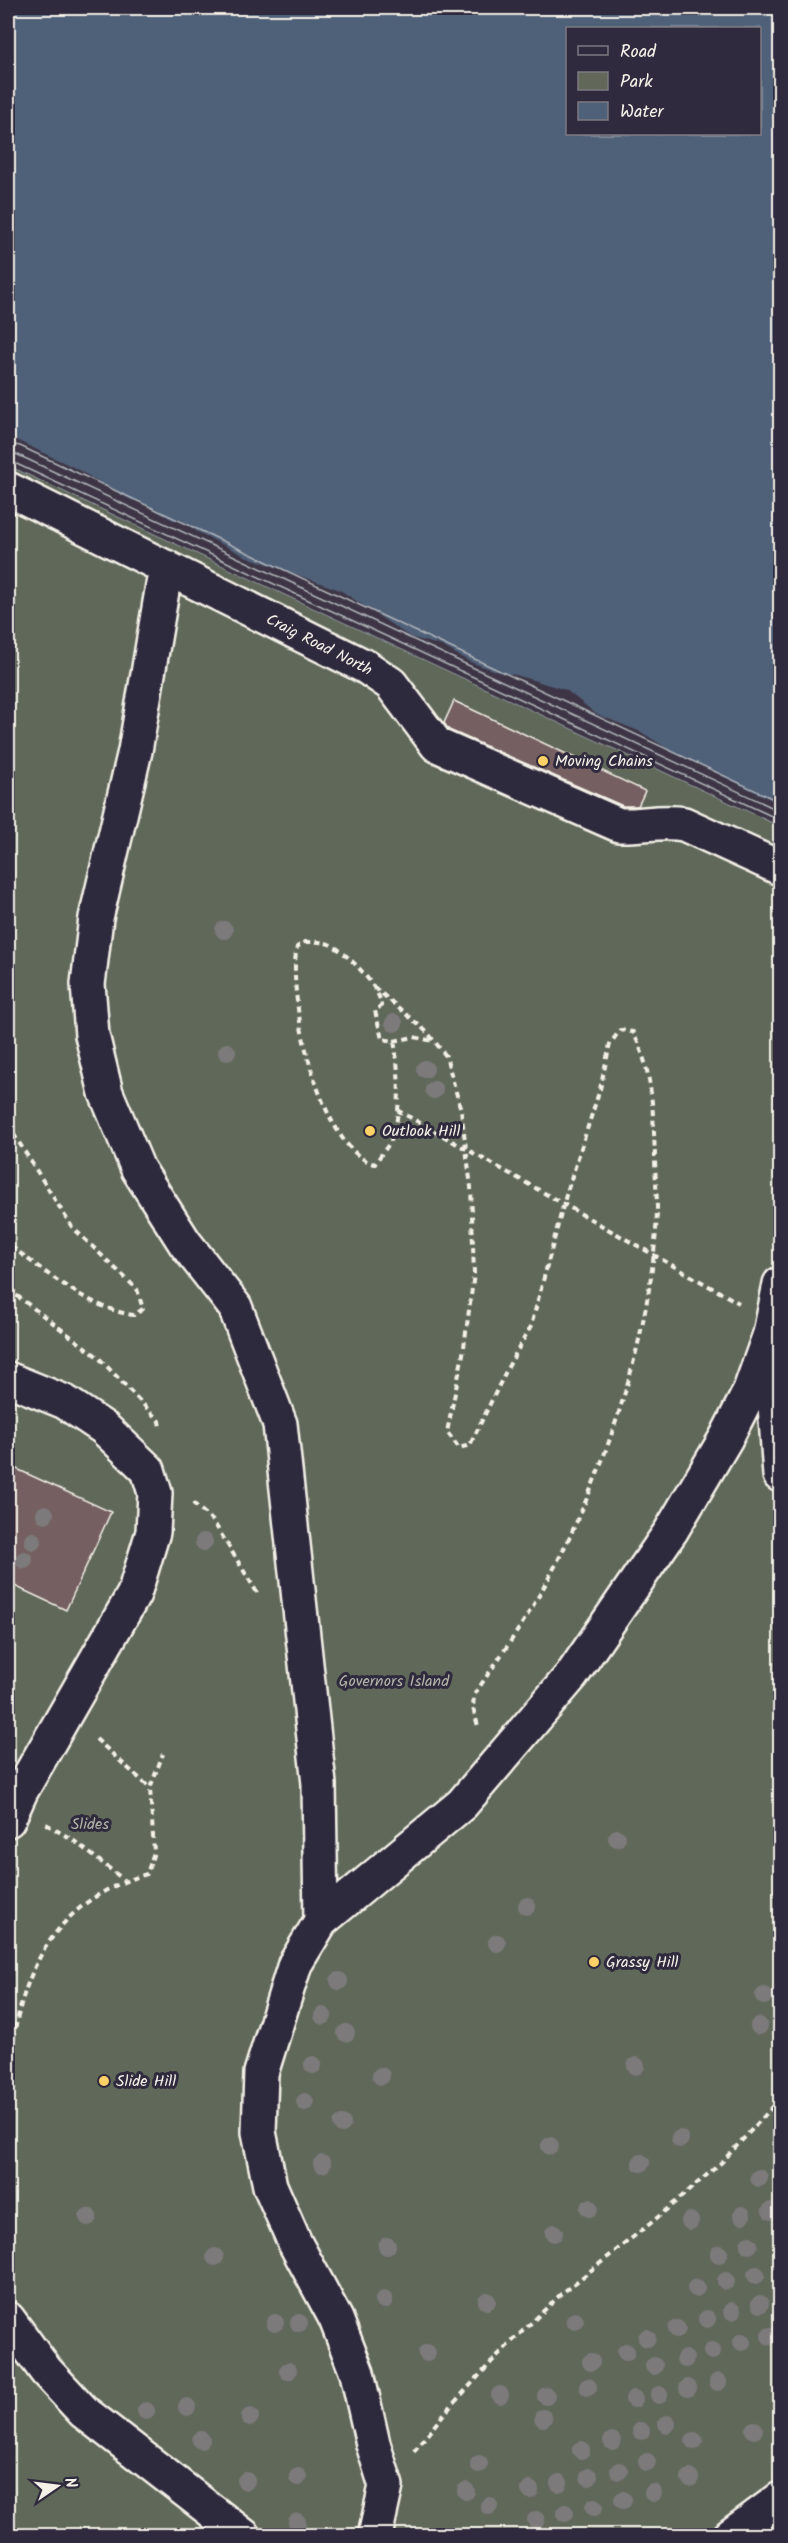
<svg xmlns="http://www.w3.org/2000/svg" width="788" height="2543" viewBox="0 0 788 2543" font-family="Kalam,sans-serif">
	<style>
		.green { fill: #61685a; stroke: #aaaca1; stroke-width: 1.5 }
		.water { fill: #4f6079; stroke: #919aa5; stroke-width: 1.5; fill-rule: evenodd }
		.pier { fill: #3d3544 }
		.lines { fill: none; stroke-linecap: round; stroke-linejoin: round }
		.shore { stroke: #b2b7bc; stroke-width: 1.5 }
		.building { fill: #745f61; stroke: #f4f1e8; stroke-width: 1.5 }
		.minor-casing { stroke: #f4f1e8; stroke-width: 38 }
		.path { stroke: #f4f1e8; stroke-width: 4; stroke-dasharray: 6 4.5; stroke-linecap: butt }
		.minor { stroke: #2f2a3d; stroke-width: 33 }
		.tree { fill: #7d7a7b }
		.poi-dot { fill: #ffd166; stroke: #2f2a3d; stroke-width: 2 }
		.labels { text-anchor: middle; dominant-baseline: central; stroke-width: 6; stroke-linejoin: round; paint-order: stroke }
		.street-label { font-size: 16px; fill: #f4f1e8; stroke: #2f2a3d }
		.poi-label { font-size: 16px; fill: #f4f1e8; stroke: #2f2a3d; text-anchor: start }
		.park-label { font-size: 16px; fill: #b2b3a8; stroke: #2f2a3d }
	</style>
	<rect width="100%" height="100%" fill="#3d3544"/>
	<filter id="ink" filterUnits="userSpaceOnUse"><feTurbulence type="fractalNoise" baseFrequency=".0167" numOctaves="2"/><feDisplacementMap in="SourceGraphic" scale="12" xChannelSelector="R" yChannelSelector="G"/><feConvolveMatrix kernelMatrix="1 2 1 2 8 2 1 2 1" color-interpolation-filters="sRGB"/></filter>
	<g filter="url(#ink)">
		<!-- green -->
		<path class="green" d="M8,465L780,826V2535H8Z"/>
		<!-- water -->
		<path class="water" d="M8,8H780V826L8,465ZM568,28H760V134H568Z"/>
		<!-- pier -->
		<path class="pier" d="M8,436L73,467L131,500L141,502L173,520H181L196,531L245,556L340,590L410,637L442,646L470,662L502,673L516,675L566,690L596,714L641,732L673,752L780,804V826L8,465Z"/>
		<g class="lines">
			<!-- shore -->
			<path class="shore" d="M8,444L20,446L780,802
				M8,453L16,454L780,811
				M8,460L780,820"/>
		</g>
		<!-- building -->
		<path class="building" d="M454,701L645,791L638,806H623L449,730L444,723Z
			M8,1465L111,1512L66,1610L8,1583Z"/>
		<g class="lines">
			<defs>
				<path id="minor" d="M8,489L366,667L391,684L437,745L619,825C641,826 662,820 684,824L780,868
					M166,567L135,751L96,918L88,984L92,1035L106,1093L138,1169L185,1243L235,1307L280,1424L319,1784L321,1921
					M771,1348L780,1475
					M8,1379L65,1402L104,1428L148,1470L155,1493L153,1532L134,1594L21,1791L8,1820
					M8,2319L46,2371L84,2412L244,2536
					M375,2536L386,2486L373,2444L357,2373L336,2319L295,2243L270,2186L259,2132L261,2073L295,1964L321,1921L462,1804L572,1675L671,1531L726,1438L749,1393L770,1334L780,1284
					M730,2536L780,2499"/>
			</defs>
			<!-- minor casing -->
			<use href="#minor" class="minor-casing"/>
			<!-- path -->
			<path class="path" d="M305,942C314,942 321,941 329,944C345,950 382,989 381,1006L375,1011L382,1039L394,1041C399,1069 402,1109 393,1136C389,1146 380,1155 375,1164C320,1151 286,996 297,947Z
				M374,987L427,1032L446,1056L461,1110L471,1187L474,1274L463,1354L447,1432L459,1448L470,1445L508,1367L531,1326L566,1195L600,1089L610,1044L620,1030L633,1032C653,1070 653,1113 655,1156C655,1173 657,1192 657,1210C653,1338 599,1494 534,1604C516,1635 494,1665 474,1695L473,1708L478,1726
				M394,1041L414,1037L433,1041
				M397,1110L739,1303
				M8,1125L72,1227L137,1289L143,1309L134,1315C91,1310 43,1270 8,1244
				M8,1289L98,1357L159,1421L160,1428
				M193,1503L213,1521L258,1594
				M96,1739L150,1788
				M46,1824L73,1840L124,1880
				M8,2102C11,2084 9,2065 12,2047C25,1962 60,1899 147,1874L154,1852L150,1788L163,1754
				M414,2451L443,2415L498,2355L561,2294L651,2223L722,2162L780,2099"/>
			<!-- minor -->
			<use href="#minor" class="minor"/>
		</g>
		<!-- trees -->
		<g class="tree">
			<circle cx="224" cy="930" r="9"/>
			<circle cx="394" cy="1023" r="9"/>
			<circle cx="227" cy="1052" r="9"/>
			<circle cx="425" cy="1069" r="9"/>
			<circle cx="434" cy="1090" r="9"/>
			<circle cx="45" cy="1514" r="9"/>
			<circle cx="33" cy="1541" r="9"/>
			<circle cx="204" cy="1542" r="9"/>
			<circle cx="24" cy="1560" r="9"/>
			<circle cx="617" cy="1838" r="9"/>
			<circle cx="527" cy="1906" r="9"/>
			<circle cx="497" cy="1943" r="9"/>
			<circle cx="339" cy="1981" r="9"/>
			<circle cx="764" cy="1996" r="9"/>
			<circle cx="323" cy="2016" r="9"/>
			<circle cx="759" cy="2026" r="9"/>
			<circle cx="346" cy="2033" r="9"/>
			<circle cx="313" cy="2065" r="9"/>
			<circle cx="636" cy="2066" r="9"/>
			<circle cx="381" cy="2076" r="9"/>
			<circle cx="305" cy="2102" r="9"/>
			<circle cx="342" cy="2124" r="9"/>
			<circle cx="680" cy="2139" r="9"/>
			<circle cx="550" cy="2146" r="9"/>
			<circle cx="641" cy="2163" r="9"/>
			<circle cx="322" cy="2164" r="9"/>
			<circle cx="759" cy="2178" r="9"/>
			<circle cx="589" cy="2208" r="9"/>
			<circle cx="771" cy="2211" r="9"/>
			<circle cx="742" cy="2215" r="9"/>
			<circle cx="88" cy="2217" r="9"/>
			<circle cx="690" cy="2221" r="9"/>
			<circle cx="554" cy="2233" r="9"/>
			<circle cx="749" cy="2245" r="9"/>
			<circle cx="387" cy="2246" r="9"/>
			<circle cx="719" cy="2254" r="9"/>
			<circle cx="215" cy="2257" r="9"/>
			<circle cx="756" cy="2275" r="9"/>
			<circle cx="726" cy="2281" r="9"/>
			<circle cx="696" cy="2288" r="9"/>
			<circle cx="384" cy="2300" r="9"/>
			<circle cx="487" cy="2301" r="9"/>
			<circle cx="760" cy="2304" r="9"/>
			<circle cx="732" cy="2311" r="9"/>
			<circle cx="707" cy="2319" r="9"/>
			<circle cx="575" cy="2321" r="9"/>
			<circle cx="275" cy="2323" r="9"/>
			<circle cx="299" cy="2323" r="9"/>
			<circle cx="677" cy="2329" r="9"/>
			<circle cx="770" cy="2336" r="9"/>
			<circle cx="647" cy="2338" r="9"/>
			<circle cx="742" cy="2342" r="9"/>
			<circle cx="712" cy="2351" r="9"/>
			<circle cx="626" cy="2352" r="9"/>
			<circle cx="427" cy="2353" r="9"/>
			<circle cx="685" cy="2359" r="9"/>
			<circle cx="591" cy="2362" r="9"/>
			<circle cx="654" cy="2366" r="9"/>
			<circle cx="288" cy="2371" r="9"/>
			<circle cx="718" cy="2382" r="9"/>
			<circle cx="588" cy="2387" r="9"/>
			<circle cx="688" cy="2388" r="9"/>
			<circle cx="500" cy="2395" r="9"/>
			<circle cx="659" cy="2395" r="9"/>
			<circle cx="546" cy="2396" r="9"/>
			<circle cx="634" cy="2399" r="9"/>
			<circle cx="187" cy="2407" r="9"/>
			<circle cx="146" cy="2411" r="9"/>
			<circle cx="250" cy="2417" r="9"/>
			<circle cx="543" cy="2418" r="9"/>
			<circle cx="667" cy="2424" r="9"/>
			<circle cx="754" cy="2430" r="9"/>
			<circle cx="641" cy="2431" r="9"/>
			<circle cx="201" cy="2440" r="9"/>
			<circle cx="612" cy="2441" r="9"/>
			<circle cx="694" cy="2441" r="9"/>
			<circle cx="581" cy="2450" r="9"/>
			<circle cx="647" cy="2462" r="9"/>
			<circle cx="479" cy="2464" r="9"/>
			<circle cx="619" cy="2471" r="9"/>
			<circle cx="298" cy="2477" r="9"/>
			<circle cx="589" cy="2477" r="9"/>
			<circle cx="690" cy="2478" r="9"/>
			<circle cx="246" cy="2481" r="9"/>
			<circle cx="559" cy="2483" r="9"/>
			<circle cx="530" cy="2490" r="9"/>
			<circle cx="466" cy="2491" r="9"/>
			<circle cx="653" cy="2493" r="9"/>
			<circle cx="623" cy="2500" r="9"/>
			<circle cx="489" cy="2506" r="9"/>
			<circle cx="594" cy="2507" r="9"/>
			<circle cx="565" cy="2513" r="9"/>
			<circle cx="536" cy="2520" r="9"/>
			<circle cx="297" cy="2522" r="9"/>
		</g>
	</g>
	<!-- markers -->
	<g class="poi-dot">
		<circle cx="543" cy="761" r="6"/>
		<circle cx="370" cy="1131" r="6"/>
		<circle cx="594" cy="1962" r="6"/>
		<circle cx="104" cy="2081" r="6"/>
	</g>
	<g class="labels">
		<!-- street labels -->
		<g class="street-label">
			<text transform="translate(319 645) rotate(27)">Craig Road North</text>
		</g>
		<!-- poi labels -->
		<g class="poi-label">
			<text x="555" y="761">Moving Chains</text>
			<text x="382" y="1131">Outlook Hill</text>
			<text x="606" y="1962">Grassy Hill</text>
			<text x="116" y="2081">Slide Hill</text>
		</g>
		<!-- park labels -->
		<g class="park-label">
			<text x="394" y="1681">Governors Island</text>
			<text x="90" y="1824">Slides</text>
		</g>
	</g>
	<!-- margin -->
	<rect width="788" height="2543" fill="none" stroke="#2f2a3d" stroke-width="30"/>
	<rect x="15" y="15" width="758" height="2513" fill="none" stroke="#f4f1e8" stroke-width="2" filter="url(#ink)"/>
	<!-- legend -->
	<rect x="566" y="27" width="195" height="108" fill="#2f2a3d" stroke="#7e7a81" stroke-width="1.5"/>
	<rect x="578" y="46" width="30" height="9" fill="#2f2a3d" stroke="#7e7a81" stroke-width="1.5"/>
	<text x="620" y="57" font-size="18" fill="#f4f1e8">Road</text>
	<rect x="578" y="72" width="30" height="18" fill="#61685a" stroke="#7e7a81" stroke-width="1.5"/>
	<text x="620" y="87" font-size="18" fill="#f4f1e8">Park</text>
	<rect x="578" y="102" width="30" height="18" fill="#4f6079" stroke="#7e7a81" stroke-width="1.5"/>
	<text x="620" y="117" font-size="18" fill="#f4f1e8">Water</text>
	<!-- north arrow -->
	<g transform="translate(57 2486) rotate(76)" stroke="#2f2a3d" stroke-width="4.5" paint-order="stroke">
	<path d="M0-4.5L10 22L0 15L-10 22Z" fill="#f4f1e8"/>
	<text y="-9" font-size="16" font-weight="bold" text-anchor="middle" fill="#f4f1e8">N</text>
	</g>
</svg>
